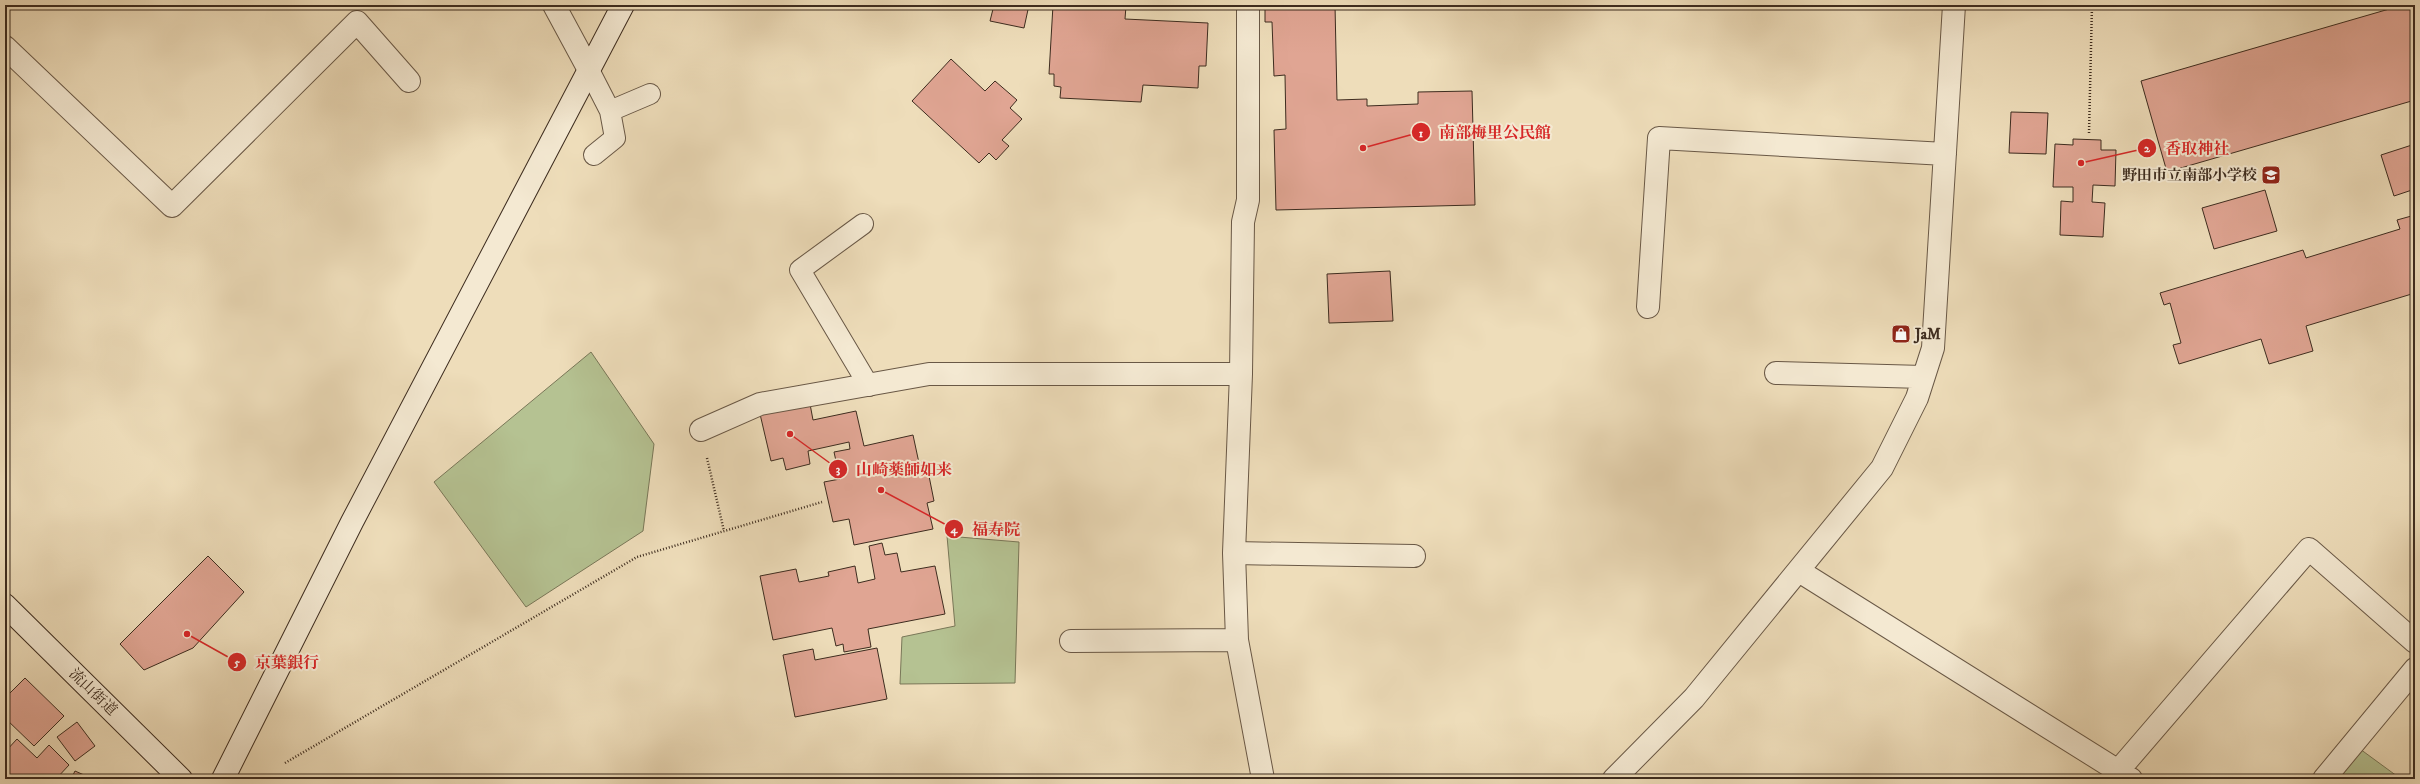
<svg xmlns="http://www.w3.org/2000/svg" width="2420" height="784" viewBox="0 0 2420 784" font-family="'IM FELL DW Pica','Noto Serif JP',serif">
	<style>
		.green { fill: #b5c292; stroke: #797758 }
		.building { fill: #e0a593; stroke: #3d2c1f }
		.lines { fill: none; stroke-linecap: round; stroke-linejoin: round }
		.lane-casing { stroke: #695846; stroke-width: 22 }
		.street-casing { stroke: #695846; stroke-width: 24 }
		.secondary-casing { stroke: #3d2c1f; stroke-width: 24 }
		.path { stroke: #3d2c1f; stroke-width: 2.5; stroke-dasharray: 1 2; stroke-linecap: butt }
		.lane { stroke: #f4e9d2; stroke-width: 20 }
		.street { stroke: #f4e9d2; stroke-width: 22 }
		.secondary { stroke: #f4e9d2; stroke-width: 22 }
		.labels { text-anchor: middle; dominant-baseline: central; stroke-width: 4; stroke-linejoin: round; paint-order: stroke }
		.poi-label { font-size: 15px; font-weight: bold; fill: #3d2c1f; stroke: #f4e9d2; text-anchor: end }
		.street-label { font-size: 15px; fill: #3d2c1f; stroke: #f4e9d2 }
		.leader { fill: none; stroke: #d62828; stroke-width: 1.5 }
		.callout-dot { fill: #d62828; stroke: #f4e9d2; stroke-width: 1.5 }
		.mark-label { font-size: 12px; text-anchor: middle; font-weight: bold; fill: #fff }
		.callout-label { font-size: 16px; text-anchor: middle; font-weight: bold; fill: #d62828; stroke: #f4e9d2; stroke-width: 4; stroke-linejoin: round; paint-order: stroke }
	</style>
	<rect width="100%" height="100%" fill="#eeddba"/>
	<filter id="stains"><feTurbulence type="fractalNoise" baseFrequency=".005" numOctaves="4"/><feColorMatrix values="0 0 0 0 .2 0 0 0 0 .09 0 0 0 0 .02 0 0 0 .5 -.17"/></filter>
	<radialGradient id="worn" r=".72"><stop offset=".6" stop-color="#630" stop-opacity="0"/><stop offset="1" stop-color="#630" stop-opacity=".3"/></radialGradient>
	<!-- green -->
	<path class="green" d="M591,352L654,444L643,531L526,607L434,482Z
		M947,536L1019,542L1015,683L900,684L902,637L955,626Z
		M2360,749L2401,779H2334Z"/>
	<!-- building -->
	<path class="building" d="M978,5H1029L1024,28L990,21L993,9Z
		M1053,5L1126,6L1125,19L1208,23L1206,66H1199L1198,88L1143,85L1141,102L1060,98L1061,87L1054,86V74H1049Z
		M1265,5H1335L1337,100L1367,99V106L1418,104V92L1472,91L1475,205L1276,210L1274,130L1286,129L1285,75L1274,76L1272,22H1265Z
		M2403,5H2415V100L2167,172L2141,81Z
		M951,59L985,91L995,81L1017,100L1010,108L1022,119L1002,140L1009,146L996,160L989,153L979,163L912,101Z
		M2011,112L2048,113L2046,154L2009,153Z
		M2073,139L2101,140V150H2116L2115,186L2093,185L2092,202L2105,203L2103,237L2060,235L2061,201L2073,202V187H2053L2055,144L2073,145Z
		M2415,144V189L2394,196L2381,155Z
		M2265,190L2277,231L2214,249L2202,208Z
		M2415,215V293L2306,326L2313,351L2269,364L2261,339L2179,364L2173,345L2181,343L2170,303L2164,305L2160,293L2303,250L2306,258L2400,229L2397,220Z
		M1390,271L1393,321L1329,323L1327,274Z
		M810,404L813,420L856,411L864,446L913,435L919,463L926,461L934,501L927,503L933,529L854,545L849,519L833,522L824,482L840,479L834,452L850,449L849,442L808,451L810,464L786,470L783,458L771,461L760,414Z
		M882,543L885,555L897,553L901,572L935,566L945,614L868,629L871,647L844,652L843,644L836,646L832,628L773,640L760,576L796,569L799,582L829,576L828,572L855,566L858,583L875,579L869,546Z
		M208,556L244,592L193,648L144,670L120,644Z
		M877,648L887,699L795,717L783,655L813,649L815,660Z
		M25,678L64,716L34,746L5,718V698Z
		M77,722L95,746L75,761L57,737Z
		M17,739L37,758L49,745L69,765L56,779H13L5,771V752Z
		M75,771L93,779H71Z"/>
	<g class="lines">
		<defs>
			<path id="lane" d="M588,68L610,111
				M594,155L615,138L610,111L650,94
				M863,224L800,270L869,386"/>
			<path id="street" d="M554,5L588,68
				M1248,5V200L1243,222L1241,374L1234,553L1237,640L1263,779
				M5,47L172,206L357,22L409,81
				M1648,307L1659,138L1945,154
				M1776,373L1923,377
				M701,430L760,404L929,374H1241
				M1234,553L1414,556
				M1799,571L2131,779
				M1071,641L1237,640
				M2118,771L2309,549L2415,642
				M1614,779L1694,698L1882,468L1917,398L1933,348L1954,5
				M2324,779L2415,669"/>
			<path id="secondary" d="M5,605L181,779
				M223,779L352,522L623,5"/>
		</defs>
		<!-- lane casing -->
		<use href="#lane" class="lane-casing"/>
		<!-- street casing -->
		<use href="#street" class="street-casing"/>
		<!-- secondary casing -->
		<use href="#secondary" class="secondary-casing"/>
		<!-- path -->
		<path class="path" d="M2089,133L2092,5
			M707,458L724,531
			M285,763L637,557L822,502"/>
		<!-- lane -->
		<use href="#lane" class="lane"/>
		<!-- street -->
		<use href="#street" class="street"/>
		<!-- secondary -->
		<use href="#secondary" class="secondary"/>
	</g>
	<!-- icons -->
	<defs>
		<symbol id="school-square" viewBox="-11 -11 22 22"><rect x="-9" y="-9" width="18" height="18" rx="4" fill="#8f2418" stroke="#f4e9d2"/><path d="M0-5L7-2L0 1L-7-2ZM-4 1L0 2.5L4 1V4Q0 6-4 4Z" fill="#fff"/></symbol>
		<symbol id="shop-square" viewBox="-11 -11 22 22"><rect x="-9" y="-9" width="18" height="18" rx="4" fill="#8f2418" stroke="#f4e9d2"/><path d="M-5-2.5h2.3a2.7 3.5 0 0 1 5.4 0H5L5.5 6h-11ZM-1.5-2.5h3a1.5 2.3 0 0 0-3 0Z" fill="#fff"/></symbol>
	</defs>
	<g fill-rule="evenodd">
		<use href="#school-square" x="2260" y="164" width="22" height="22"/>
		<use href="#shop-square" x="1890" y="323" width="22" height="22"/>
	</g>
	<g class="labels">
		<!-- poi labels -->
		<g class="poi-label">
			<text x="2257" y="175">野田市立南部小学校</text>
			<text x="1915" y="334" text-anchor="start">JaM</text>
		</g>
		<!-- street labels -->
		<g class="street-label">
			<text transform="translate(93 692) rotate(44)">流山街道</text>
		</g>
	</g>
	<!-- callouts -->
	<path class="leader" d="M1363 148L1421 132M2081 163L2147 148M790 434L838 469M881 490L954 529M187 634L237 662"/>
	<g class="callout-dot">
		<circle cx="1363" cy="148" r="4"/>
		<circle cx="2081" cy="163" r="4"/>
		<circle cx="790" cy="434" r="4"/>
		<circle cx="881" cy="490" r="4"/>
		<circle cx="187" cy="634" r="4"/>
		<circle cx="1421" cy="132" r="10"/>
		<circle cx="2147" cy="148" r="10"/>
		<circle cx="838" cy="469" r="10"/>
		<circle cx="954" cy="529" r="10"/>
		<circle cx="237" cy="662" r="10"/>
	</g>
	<g class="mark-label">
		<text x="1421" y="137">1</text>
		<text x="2147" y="152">2</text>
		<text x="838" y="473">3</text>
		<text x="954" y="533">4</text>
		<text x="237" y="666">5</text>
	</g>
	<g class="callout-label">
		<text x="1495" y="138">南部梅里公民館</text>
		<text x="2197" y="154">香取神社</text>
		<text x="904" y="475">山崎薬師如来</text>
		<text x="996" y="535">福寿院</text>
		<text x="287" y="668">京葉銀行</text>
	</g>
	<!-- margin -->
	<rect width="2420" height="784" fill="none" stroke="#eeddba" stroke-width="20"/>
	<rect x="6" y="6" width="2408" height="772" fill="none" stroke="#3d2c1f" stroke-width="2"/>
	<rect x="10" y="10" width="2400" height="764" fill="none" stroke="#3d2c1f"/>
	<rect width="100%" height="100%" filter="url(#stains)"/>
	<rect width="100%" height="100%" fill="url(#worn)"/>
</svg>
